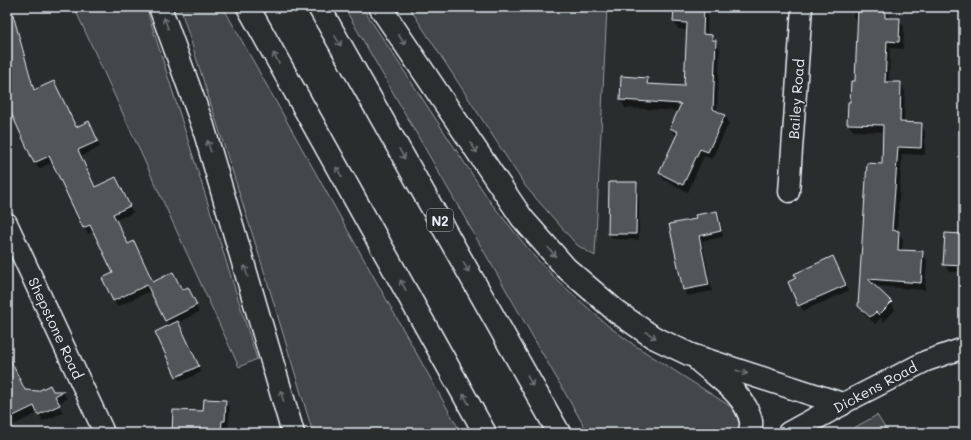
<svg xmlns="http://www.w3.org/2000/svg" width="971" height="440" viewBox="0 0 971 440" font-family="Mali,sans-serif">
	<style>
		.green { fill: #424648; stroke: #959ca0 }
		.shadow { fill: #0007 }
		.building { fill: #535759; stroke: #e8f1f8 }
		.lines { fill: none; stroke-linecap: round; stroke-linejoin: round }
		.minor-casing { stroke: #e8f1f8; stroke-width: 23 }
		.tertiary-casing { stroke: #e8f1f8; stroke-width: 25 }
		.motorway-casing { stroke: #e8f1f8; stroke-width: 25 }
		.minor { stroke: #2a2d2e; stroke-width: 20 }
		.tertiary { stroke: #2a2d2e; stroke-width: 22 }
		.motorway { stroke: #2a2d2e; stroke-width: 22 }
		.oneway { stroke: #6c7275 }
		.labels { text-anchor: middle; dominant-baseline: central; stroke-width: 3; stroke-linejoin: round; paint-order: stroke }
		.shield { fill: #2a2d2e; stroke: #afb6bb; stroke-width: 1 }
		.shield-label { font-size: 13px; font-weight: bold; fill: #e8f1f8 }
		.street-label { font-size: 14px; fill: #e8f1f8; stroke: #2a2d2e }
	</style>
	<rect width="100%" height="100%" fill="#2a2d2e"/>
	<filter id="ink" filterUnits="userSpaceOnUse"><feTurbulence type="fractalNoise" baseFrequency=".025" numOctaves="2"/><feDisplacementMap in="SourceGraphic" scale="8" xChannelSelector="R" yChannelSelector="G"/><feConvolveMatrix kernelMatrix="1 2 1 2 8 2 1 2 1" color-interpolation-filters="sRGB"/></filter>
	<g filter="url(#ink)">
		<!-- green -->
		<path class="green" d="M74,7H146L257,359L239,367Z
			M180,7H223L461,433H313L265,274Z
			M344,7H362L491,203L534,256L558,281L607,325L634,345L730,406C736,413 741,424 739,433H588Z
			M409,7H607L595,256L577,245L526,187Z
			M877,415L888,433H845Z"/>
		<!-- shadow -->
		<path class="shadow" d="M675,7H717V10L708,9L707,36H712L720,48L717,112L725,115L729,123L712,159L704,156L688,192L664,180L660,173L677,136L675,135L671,128L679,111L625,108L621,100L622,77L647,78L651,86L685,88L688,30L678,29L674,22Z
			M853,7H889V19H899L904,27L903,49L890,48L889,83H901L905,91L904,123L921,124L925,131V155L902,154L897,232H898L903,239L902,251L922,252L927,260L925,290L874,286L891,302L895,310L884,322L881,318L875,324L863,313L859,305L883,165L884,132L853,131L848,124L856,82L858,24L853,16Z
			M11,10L14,16L35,91L76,128L92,129L100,147L80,157L95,188L119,184L133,213L116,220L128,245L134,242L154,283L191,295L199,312L177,323L201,372L185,380H179L176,374L170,326L150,291L117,307L104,279L114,274L94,231L88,234L53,162L39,169L35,163L7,99V11Z
			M636,183L639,188V240L613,239L609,234Z
			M716,212L720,217L723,237L702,241L712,291L687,296L684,290L671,225L697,220Z
			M964,235V272H949L944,264Z
			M836,263L848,291L803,311L789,283Z
			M7,365L25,391L63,392L67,399L58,403L63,413L43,421L38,413L7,428Z
			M226,401L230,408L228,428H226L225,433H173L204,412Z"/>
		<!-- building -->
		<path class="building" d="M674,7H704L703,34L712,35V40H716L713,109L725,115L708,152L700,149L683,185L659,173L678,132L670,128L681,104L620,100L621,76L648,78L647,84L684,86L687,23L673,22Z
			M858,7H885V18H900L899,42L887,41L885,82H901L900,122L922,123L921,148L898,147L892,230L899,231L898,250L923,251L921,283L868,279L892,302L879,315L876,312L870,317L858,306L867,163L882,164L883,125L847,124L848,102H850L851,81H855Z
			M12,11L34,90L54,81L76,127L89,121L98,141L78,150L95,187L116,177L130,206L113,214L128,244L134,241L153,282L173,272L182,290L188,287L197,305L165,321L147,285L113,301L102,278L113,273L90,225L83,228L49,156L34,163L7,104V12Z
			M609,182H637L636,234H608Z
			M717,211L721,231L699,236L709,285L683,290L669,224L696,219L695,215Z
			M945,233L964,234V266L943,265Z
			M833,256L846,285L798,306L788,282L796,278L794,274Z
			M178,321L199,366L176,377L155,332Z
			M7,353L25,390L38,391L50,385L53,391H64L55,396L60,405L38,415L34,406L7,419Z
			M204,399L226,400L225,421H222L221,433L199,431V433H172L173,410L203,411Z"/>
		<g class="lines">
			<defs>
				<path id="minor" d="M789,192L802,7
					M7,223L102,428L104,433
					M842,404L926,361L964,348"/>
				<path id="tertiary" d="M789,433L842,404"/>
				<path id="motorway" d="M160,7L203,126L293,433
					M248,7L485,433
					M319,7L559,433
					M380,7L522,218L566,268L617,312L653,337L691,355L842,404
					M700,362C718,378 746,395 751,421C752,424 750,429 750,433"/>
			</defs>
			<!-- minor casing -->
			<use href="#minor" class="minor-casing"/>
			<!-- tertiary casing -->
			<use href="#tertiary" class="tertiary-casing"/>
			<!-- motorway casing -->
			<use href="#motorway" class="motorway-casing"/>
			<!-- minor -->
			<use href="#minor" class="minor"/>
			<!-- tertiary -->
			<use href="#tertiary" class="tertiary"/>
			<!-- motorway -->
			<use href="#motorway" class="motorway"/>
		</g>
		<!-- one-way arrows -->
		<defs><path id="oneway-shaft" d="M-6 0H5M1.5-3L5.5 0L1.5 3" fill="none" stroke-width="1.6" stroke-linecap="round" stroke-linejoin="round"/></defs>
		<g class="oneway">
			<use href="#oneway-shaft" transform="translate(166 23) rotate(-110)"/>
			<use href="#oneway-shaft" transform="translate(402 40) rotate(57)"/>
			<use href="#oneway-shaft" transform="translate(338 41) rotate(60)"/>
			<use href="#oneway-shaft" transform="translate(276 58) rotate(-119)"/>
			<use href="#oneway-shaft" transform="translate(209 146) rotate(-107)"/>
			<use href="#oneway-shaft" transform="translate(474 148) rotate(56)"/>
			<use href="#oneway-shaft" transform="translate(402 154) rotate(61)"/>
			<use href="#oneway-shaft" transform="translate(339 172) rotate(-119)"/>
			<use href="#oneway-shaft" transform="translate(552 252) rotate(49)"/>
			<use href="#oneway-shaft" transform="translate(466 267) rotate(61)"/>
			<use href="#oneway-shaft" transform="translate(246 271) rotate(-107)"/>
			<use href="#oneway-shaft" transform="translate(403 285) rotate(-119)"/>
			<use href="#oneway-shaft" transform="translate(651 335) rotate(32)"/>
			<use href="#oneway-shaft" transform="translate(742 372) rotate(18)"/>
			<use href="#oneway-shaft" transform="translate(530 381) rotate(61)"/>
			<use href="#oneway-shaft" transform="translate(282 396) rotate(-106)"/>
			<use href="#oneway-shaft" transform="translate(466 399) rotate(-119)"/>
		</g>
	</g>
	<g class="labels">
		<!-- shield labels -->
		<rect class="shield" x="427" y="209" width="26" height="22" rx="3"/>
		<g class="shield-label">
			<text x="440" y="220">N2</text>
		</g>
		<!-- street labels -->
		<g class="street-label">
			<text transform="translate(796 99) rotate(-86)">Bailey Road</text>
			<text transform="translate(56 328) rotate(65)">Shepstone Road</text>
			<text transform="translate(875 387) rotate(-28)">Dickens Road</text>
		</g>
	</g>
	<!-- margin -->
	<rect width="971" height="440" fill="none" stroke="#2a2d2e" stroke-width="24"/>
	<rect x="12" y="12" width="947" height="416" fill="none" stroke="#e8f1f8" stroke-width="1.5" filter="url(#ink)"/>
</svg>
